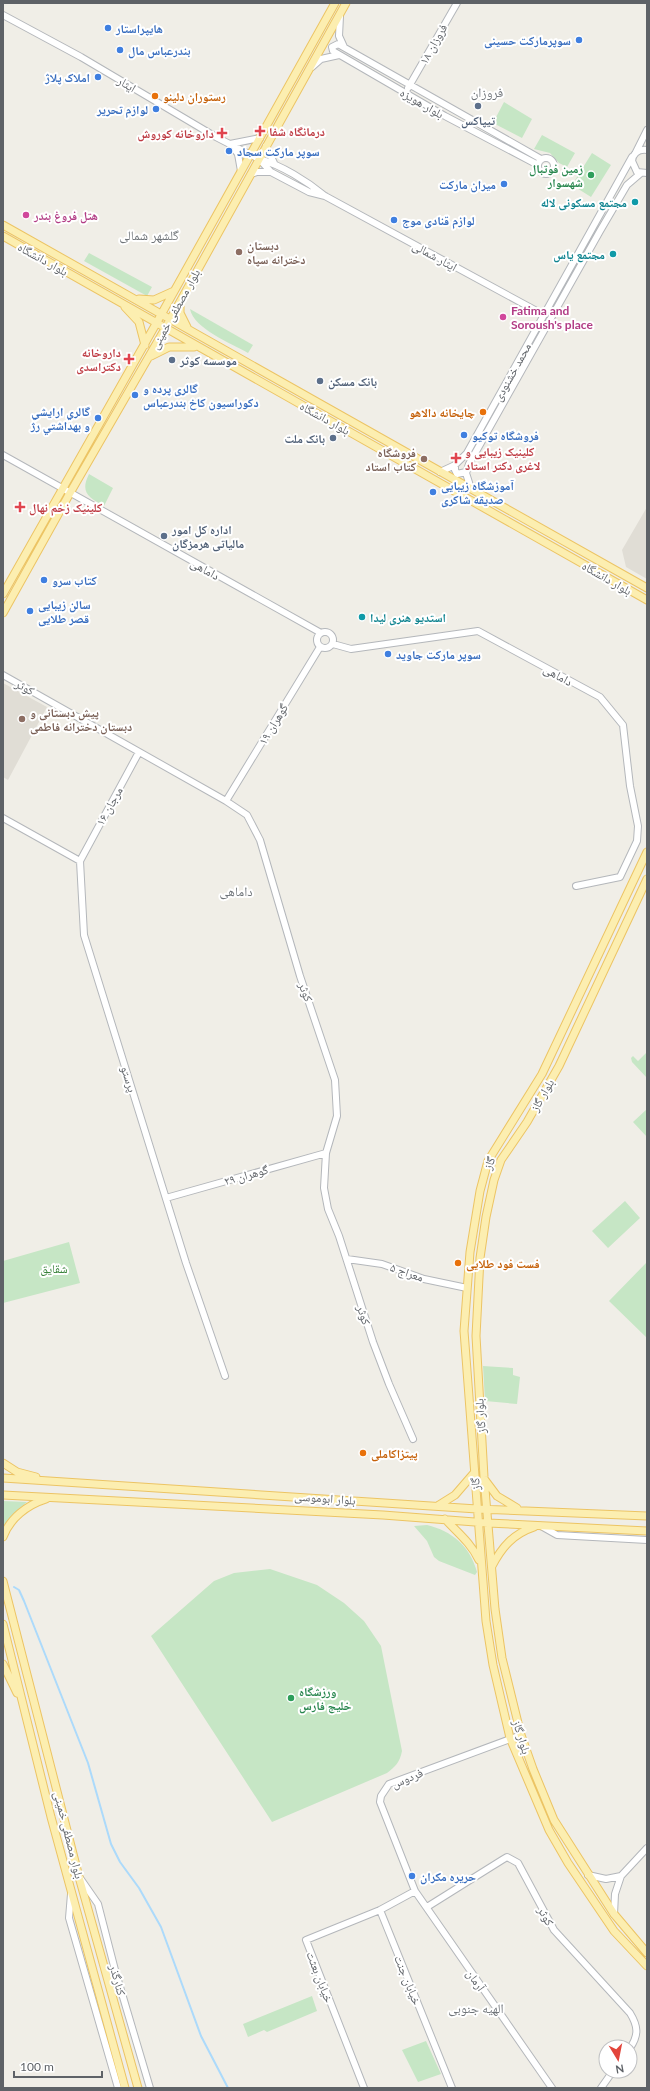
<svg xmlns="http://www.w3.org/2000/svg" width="650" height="2091" viewBox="0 0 650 2091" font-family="Lato,'Noto Naskh Arabic',sans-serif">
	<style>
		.education { fill: #e0ddd5 }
		.green { fill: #c6e6c5 }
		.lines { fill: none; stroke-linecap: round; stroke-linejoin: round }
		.stream { stroke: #acdafb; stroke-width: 2 }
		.minor-casing { stroke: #b4b7bb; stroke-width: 8 }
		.major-casing { stroke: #ecc464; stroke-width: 9 }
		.minor { stroke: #fff; stroke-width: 6 }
		.major { stroke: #fceeb0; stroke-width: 7 }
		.shop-dot { fill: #3f7fe0; stroke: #fff; stroke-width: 1.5 }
		.food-dot { fill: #e8710a; stroke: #fff; stroke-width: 1.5 }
		.service-dot { fill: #5c6f8a; stroke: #fff; stroke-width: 1.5 }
		.health-dot { fill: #e0444e; stroke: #fff; stroke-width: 1.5 }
		.leisure-dot { fill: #2e9e5b; stroke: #fff; stroke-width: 1.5 }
		.culture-dot { fill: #0f9aa8; stroke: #fff; stroke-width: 1.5 }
		.hotel-dot { fill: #d1479c; stroke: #fff; stroke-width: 1.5 }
		.education-dot { fill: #8d6e63; stroke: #fff; stroke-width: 1.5 }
		.labels { text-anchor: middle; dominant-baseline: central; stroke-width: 4; stroke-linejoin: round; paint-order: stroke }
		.shop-label { font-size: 12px; font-weight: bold; fill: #366cbe; stroke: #fff; text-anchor: start }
		.street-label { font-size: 12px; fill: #5e6267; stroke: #fff }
		.food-label { font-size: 12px; font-weight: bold; fill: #c56008; stroke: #fff; text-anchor: start }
		.service-label { font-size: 12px; font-weight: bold; fill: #4e5e75; stroke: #fff; text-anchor: start }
		.health-label { font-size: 12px; font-weight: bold; fill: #be3a42; stroke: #fff; text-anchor: start }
		.leisure-label { font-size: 12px; font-weight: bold; fill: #27864d; stroke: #fff; text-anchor: end }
		.culture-label { font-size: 12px; font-weight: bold; fill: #0d838f; stroke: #fff; text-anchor: end }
		.hotel-label { font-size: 12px; font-weight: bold; fill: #b23c85; stroke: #fff; text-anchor: start }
		.education-label { font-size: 12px; font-weight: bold; fill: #785e54; stroke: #fff; text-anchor: start }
		.park-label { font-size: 12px; fill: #39833b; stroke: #fff }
		.neighbourhood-label { font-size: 13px; fill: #6f7479; stroke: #fff }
	</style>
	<rect width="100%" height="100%" fill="#f0eee7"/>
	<!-- education -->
	<path class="education" d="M647,507V579L626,567L622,550Z
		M3,683L47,707L8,780L3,777Z"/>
	<!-- green -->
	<path class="green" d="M504,102L532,119L522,138L493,123Z
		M542,135L575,153L567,167L559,163L550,153L534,149Z
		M592,153L611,165L591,197L572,185Z
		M89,253L152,287L147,296L84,261Z
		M190,309L253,345L248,353C231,343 194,329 190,309Z
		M89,474L113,488L104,506C88,497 80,492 89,474Z
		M647,1052V1078L632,1062L631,1058L633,1056L638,1061Z
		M647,1109V1137L633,1122Z
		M625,1201L640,1218L608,1248L592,1231Z
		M69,1242L80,1283L3,1303V1261Z
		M647,1262V1338L609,1301Z
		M483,1366L513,1368V1375L520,1377L517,1404L485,1401Z
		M3,1501L27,1502L12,1515L3,1528Z
		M427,1525C452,1531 470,1546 477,1572L475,1575L439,1561L434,1557L427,1541L414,1526Z
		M270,1569L317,1585L344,1603L364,1621L381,1646L402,1751C400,1762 395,1767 387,1773L272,1822L151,1636L214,1581L234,1573Z
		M312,1996L317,2011L267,2032L264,2030L248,2037L243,2024Z
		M426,2041L441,2074L418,2082L402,2050Z"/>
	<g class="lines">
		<!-- stream -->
		<path class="stream" d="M14,1587L19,1590L24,1601L88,1763L111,1844L120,1862L139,1888L161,1927L201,2036L228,2088"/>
		<defs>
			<path id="minor" d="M3,15L81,57L216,137L251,155L259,159L271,172L309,192L325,196
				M340,16L339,36L344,47
				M312,67L321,59L339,55
				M408,88L457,3
				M230,144L260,138
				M231,145L238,154L241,171
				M266,146L274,163
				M647,150C639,149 633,153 632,161L637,172L647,173
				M636,152L647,130
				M538 166a8 8 0 1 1 16 0a8 8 0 1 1-16 0Z
				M259,159C281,165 307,181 325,196L544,315
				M538,165L445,116L333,51L332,47L338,44L541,159
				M251,174L257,172H271
				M3,455L321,633
				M455,465V470L457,474L466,472
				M440,472L455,465L467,453L632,157
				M471,489L466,473L469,464L600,231L627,185L641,173
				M317 640a8 8 0 1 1 16 0a8 8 0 1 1-16 0Z
				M333,644L351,649L478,631L600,697L623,725L630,786L638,826L637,841L620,877L576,886
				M3,675L226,801L247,815L260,840L300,976L335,1080L337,1116L326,1153L324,1188L328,1209L339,1236L373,1342L389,1384L413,1439
				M226,801L320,647
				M3,818L80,861L84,935L186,1263L225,1376
				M80,861L139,752
				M166,1198L326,1153
				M347,1259L382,1264L424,1279L467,1288
				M541,1526L557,1535L647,1540
				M521,1735L389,1784L381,1796L380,1802L415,1891L552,2088
				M588,1875L606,1879L621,1876L615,1894L614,1914
				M621,1876L647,1848
				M80,1878L98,1904L115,1970L150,2088
				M415,1891L380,1910L452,2088
				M71,1894L69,1918L118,2088
				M427,1907L502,1860L507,1857L518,1863L554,1930L630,2013C638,2026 639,2035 630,2048
				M364,2088L306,1940L380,1910
				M601,2088L613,2071"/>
			<path id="major" d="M3,225L647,588
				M3,236L647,600
				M139,299L154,300L174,291
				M180,303V313L187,327
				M125,307L139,322L145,345
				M151,356L169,347H194
				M3,594L157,322L335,3
				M3,613L70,493L166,327L346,3
				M647,852L542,1074L488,1161L480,1191L470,1252L464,1331L486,1621L493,1665L510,1738L549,1830L568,1863L614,1931L647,1966
				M647,879L559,1066L527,1122L501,1160L494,1180L486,1217L480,1258L476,1336L484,1477L495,1609L502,1658L521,1735L533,1769L554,1820L614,1914L647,1953
				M3,1463L17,1472L36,1477
				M3,1478L477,1509L647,1516
				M485,1480L497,1496L517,1508
				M3,1495L383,1515L488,1523L647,1531
				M439,1505L455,1495L474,1473
				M445,1519C457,1532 471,1543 479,1560
				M3,1537C10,1518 27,1505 46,1499
				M492,1566C502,1547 513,1534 534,1527
				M3,1581L79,1877L138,2088
				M3,1624L51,1817L125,2088
				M3,1664L17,1693"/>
		</defs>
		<!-- minor casing -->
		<use href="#minor" class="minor-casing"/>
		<!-- major casing -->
		<use href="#major" class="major-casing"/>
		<!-- minor -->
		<use href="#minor" class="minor"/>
		<!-- major -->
		<use href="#major" class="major"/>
	</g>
	<!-- markers -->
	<g class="shop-dot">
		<circle cx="108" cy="28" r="4"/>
		<circle cx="579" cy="40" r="4"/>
		<circle cx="120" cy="50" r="4"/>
		<circle cx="98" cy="77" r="4"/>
		<circle cx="156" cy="109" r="4"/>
		<circle cx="229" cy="151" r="4"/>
		<circle cx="504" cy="184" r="4"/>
		<circle cx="394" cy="220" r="4"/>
		<circle cx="135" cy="395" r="4"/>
		<circle cx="98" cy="418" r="4"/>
		<circle cx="464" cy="435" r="4"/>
		<circle cx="433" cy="492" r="4"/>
		<circle cx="44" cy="580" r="4"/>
		<circle cx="30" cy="611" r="4"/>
		<circle cx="388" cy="654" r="4"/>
		<circle cx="412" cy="1876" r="4"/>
	</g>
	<g class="food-dot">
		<circle cx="155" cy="96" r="4"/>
		<circle cx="483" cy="412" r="4"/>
		<circle cx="458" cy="1263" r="4"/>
		<circle cx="363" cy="1453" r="4"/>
	</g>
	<g class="service-dot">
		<circle cx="478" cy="106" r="4"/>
		<circle cx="172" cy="360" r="4"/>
		<circle cx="320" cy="381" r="4"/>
		<circle cx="333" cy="438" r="4"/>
		<circle cx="164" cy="536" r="4"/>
	</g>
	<g class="health-dot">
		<path d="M258 125h4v4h4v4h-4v4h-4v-4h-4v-4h4z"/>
		<path d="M220 127h4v4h4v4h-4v4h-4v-4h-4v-4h4z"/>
		<path d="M127 353h4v4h4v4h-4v4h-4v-4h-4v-4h4z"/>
		<path d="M454 452h4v4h4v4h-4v4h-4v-4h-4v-4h4z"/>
		<path d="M18 501h4v4h4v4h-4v4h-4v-4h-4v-4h4z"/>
	</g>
	<g class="leisure-dot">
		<circle cx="591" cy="175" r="4"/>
		<circle cx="291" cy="1698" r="4"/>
	</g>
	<g class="culture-dot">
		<circle cx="635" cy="202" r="4"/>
		<circle cx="613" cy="254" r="4"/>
		<circle cx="362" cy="617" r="4"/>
	</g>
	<g class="hotel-dot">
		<circle cx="26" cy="215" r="4"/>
		<circle cx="503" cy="317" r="4"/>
	</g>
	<g class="education-dot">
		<circle cx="239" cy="252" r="4"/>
		<circle cx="424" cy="459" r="4"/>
		<circle cx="22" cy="719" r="4"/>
	</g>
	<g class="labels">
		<!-- shop labels -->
		<g class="shop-label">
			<text x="116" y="28">هایپراستار</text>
			<text x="571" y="40" text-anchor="end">سوپرمارکت حسینی</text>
			<text x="128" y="50">بندرعباس مال</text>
			<text x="90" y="77" text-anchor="end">املاک پلاژ</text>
			<text x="148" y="109" text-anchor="end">لوازم تحریر</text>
			<text x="237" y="151">سوپر مارکت سجاد</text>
			<text x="496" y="184" text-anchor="end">میران مارکت</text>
			<text x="402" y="220">لوازم قنادی موج</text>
			<text x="143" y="388">گالری پرده و<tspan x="143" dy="14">دکوراسیون کاخ بندرعباس</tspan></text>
			<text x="90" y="411" text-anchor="end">گالري ارايشي<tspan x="90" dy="14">و بهداشتي رژ</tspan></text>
			<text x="472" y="435">فروشگاه توکیو</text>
			<text x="441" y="485">آموزشگاه زیبایی<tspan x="441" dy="14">صدیقه شاکری</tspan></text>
			<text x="52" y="580">کتاب سرو</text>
			<text x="38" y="604">سالن زیبایی<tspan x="38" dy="14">قصر طلایی</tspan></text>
			<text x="396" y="654">سوپر مارکت جاوید</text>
			<text x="420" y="1876">حریره مکران</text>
		</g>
		<!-- street labels -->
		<g class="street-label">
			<text transform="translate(433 44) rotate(-61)">فروزان ۱۸</text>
			<text transform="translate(127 84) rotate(31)">ایثار</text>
			<text transform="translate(422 103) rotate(30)">بلوار هویزه</text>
			<text transform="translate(435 256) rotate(29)">ایثار شمالی</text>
			<text transform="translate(43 259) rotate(29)">بلوار دانشگاه</text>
			<text transform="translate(175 309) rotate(-61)">بلوار مصطفی خمینی</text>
			<text transform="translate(512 372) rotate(-61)">محمد خشنودی</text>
			<text transform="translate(325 418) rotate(29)">بلوار دانشگاه</text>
			<text transform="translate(205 569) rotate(29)">داماهی</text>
			<text transform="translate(607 578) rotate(30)">بلوار دانشگاه</text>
			<text transform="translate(558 675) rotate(29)">داماهی</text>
			<text transform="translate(25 687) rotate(29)">کوثر</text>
			<text transform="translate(273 724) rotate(-59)">گوهران ۱۹</text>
			<text transform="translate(109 806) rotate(-61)">مرجان ۱۶</text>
			<text transform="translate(306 992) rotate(70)">کوثر</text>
			<text transform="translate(129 1079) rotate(73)">پرستو</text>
			<text transform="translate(542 1095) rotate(-60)">بلوار گاز</text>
			<text transform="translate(489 1163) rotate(-68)">گاز</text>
			<text transform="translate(246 1175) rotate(-16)">گوهران ۲۹</text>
			<text transform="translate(407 1272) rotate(19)">معراج ۵</text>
			<text transform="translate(364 1315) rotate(72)">کوثر</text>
			<text transform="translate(480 1416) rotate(-94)">بلوار گاز</text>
			<text transform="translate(475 1484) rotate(-94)">گاز</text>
			<text transform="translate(325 1498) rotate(4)">بلوار ابوموسی</text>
			<text transform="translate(522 1737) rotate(73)">بلوار گاز</text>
			<text transform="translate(407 1778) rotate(-23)">فردوس</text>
			<text transform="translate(69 1835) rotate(76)">بلوار مصطفی خمینی</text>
			<text transform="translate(546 1916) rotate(61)">کوثر</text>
			<text transform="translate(320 1977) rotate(69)">خیابان بعثت</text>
			<text transform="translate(118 1980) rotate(75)">کنارگذر</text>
			<text transform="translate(408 1980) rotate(68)">خیابان جنت</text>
			<text transform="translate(476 1980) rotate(55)">آرمان</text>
		</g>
		<!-- food labels -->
		<g class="food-label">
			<text x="163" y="96">رستوران دلینو</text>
			<text x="475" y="412" text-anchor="end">چایخانه دالاهو</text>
			<text x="466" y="1263">فست فود طلایی</text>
			<text x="371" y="1453">پیتزاکاملی</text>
		</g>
		<!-- service labels -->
		<g class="service-label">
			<text x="478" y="120" text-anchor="middle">تیپاکس</text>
			<text x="180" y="360">موسسه کوثر</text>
			<text x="328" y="381">بانک مسکن</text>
			<text x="325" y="438" text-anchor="end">بانک ملت</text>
			<text x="172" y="529">اداره کل امور<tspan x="172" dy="14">مالیاتی هرمزگان</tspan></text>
		</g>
		<!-- health labels -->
		<g class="health-label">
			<text x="269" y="131">درمانگاه شفا</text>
			<text x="214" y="133" text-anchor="end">داروخانه کوروش</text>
			<text x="121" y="352" text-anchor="end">داروخانه<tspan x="121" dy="14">دکتراسدی</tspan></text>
			<text x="465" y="451">کلینیک زیبایی و<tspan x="465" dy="14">لاغری دکتر استاد</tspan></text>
			<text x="29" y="507">کلینیک زخم نهال</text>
		</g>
		<!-- leisure labels -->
		<g class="leisure-label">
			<text x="583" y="168">زمین فوتبال<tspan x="583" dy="14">شهسوار</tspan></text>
			<text x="299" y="1691" text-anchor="start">ورزشگاه<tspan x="299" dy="14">خلیج فارس</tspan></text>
		</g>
		<!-- culture labels -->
		<g class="culture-label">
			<text x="627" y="202">مجتمع مسکونی لاله</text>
			<text x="605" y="254">مجتمع یاس</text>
			<text x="370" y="617" text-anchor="start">استدیو هنری لیدا</text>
		</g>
		<!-- hotel labels -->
		<g class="hotel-label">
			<text x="34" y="215">هتل فروغ بندر</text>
			<text x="511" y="310">Fatima and<tspan x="511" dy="14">Soroush's place</tspan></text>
		</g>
		<!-- education labels -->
		<g class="education-label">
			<text x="247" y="245">دبستان<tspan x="247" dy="14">دخترانه سپاه</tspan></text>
			<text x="416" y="452" text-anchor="end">فروشگاه<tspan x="416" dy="14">کتاب استاد</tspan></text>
			<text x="30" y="712">پیش دبستانی و<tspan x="30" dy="14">دبستان دخترانه فاطمی</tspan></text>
		</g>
		<!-- park labels -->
		<g class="park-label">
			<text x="54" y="1268">شقایق</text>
		</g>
		<!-- neighbourhood labels -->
		<g class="neighbourhood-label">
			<text x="487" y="92">فروزان</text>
			<text x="149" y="235">گلشهر شمالی</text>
			<text x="236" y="891">داماهی</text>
			<text x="476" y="2008">الهیه جنوبی</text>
		</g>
	</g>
	<!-- border -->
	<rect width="650" height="2091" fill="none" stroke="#5e6267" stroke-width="8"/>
	<!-- north arrow -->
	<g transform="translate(618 2059) rotate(170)"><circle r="19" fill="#ffffff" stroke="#bfc0c2"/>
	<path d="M0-3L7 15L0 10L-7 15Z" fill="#e2453b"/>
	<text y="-6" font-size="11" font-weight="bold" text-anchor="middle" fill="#5e6267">N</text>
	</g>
	<!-- scale -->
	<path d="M14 2071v6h88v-6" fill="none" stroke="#5e6267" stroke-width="2"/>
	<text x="20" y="2071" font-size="12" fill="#5e6267" stroke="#ffffff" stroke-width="3" paint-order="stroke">100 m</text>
</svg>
